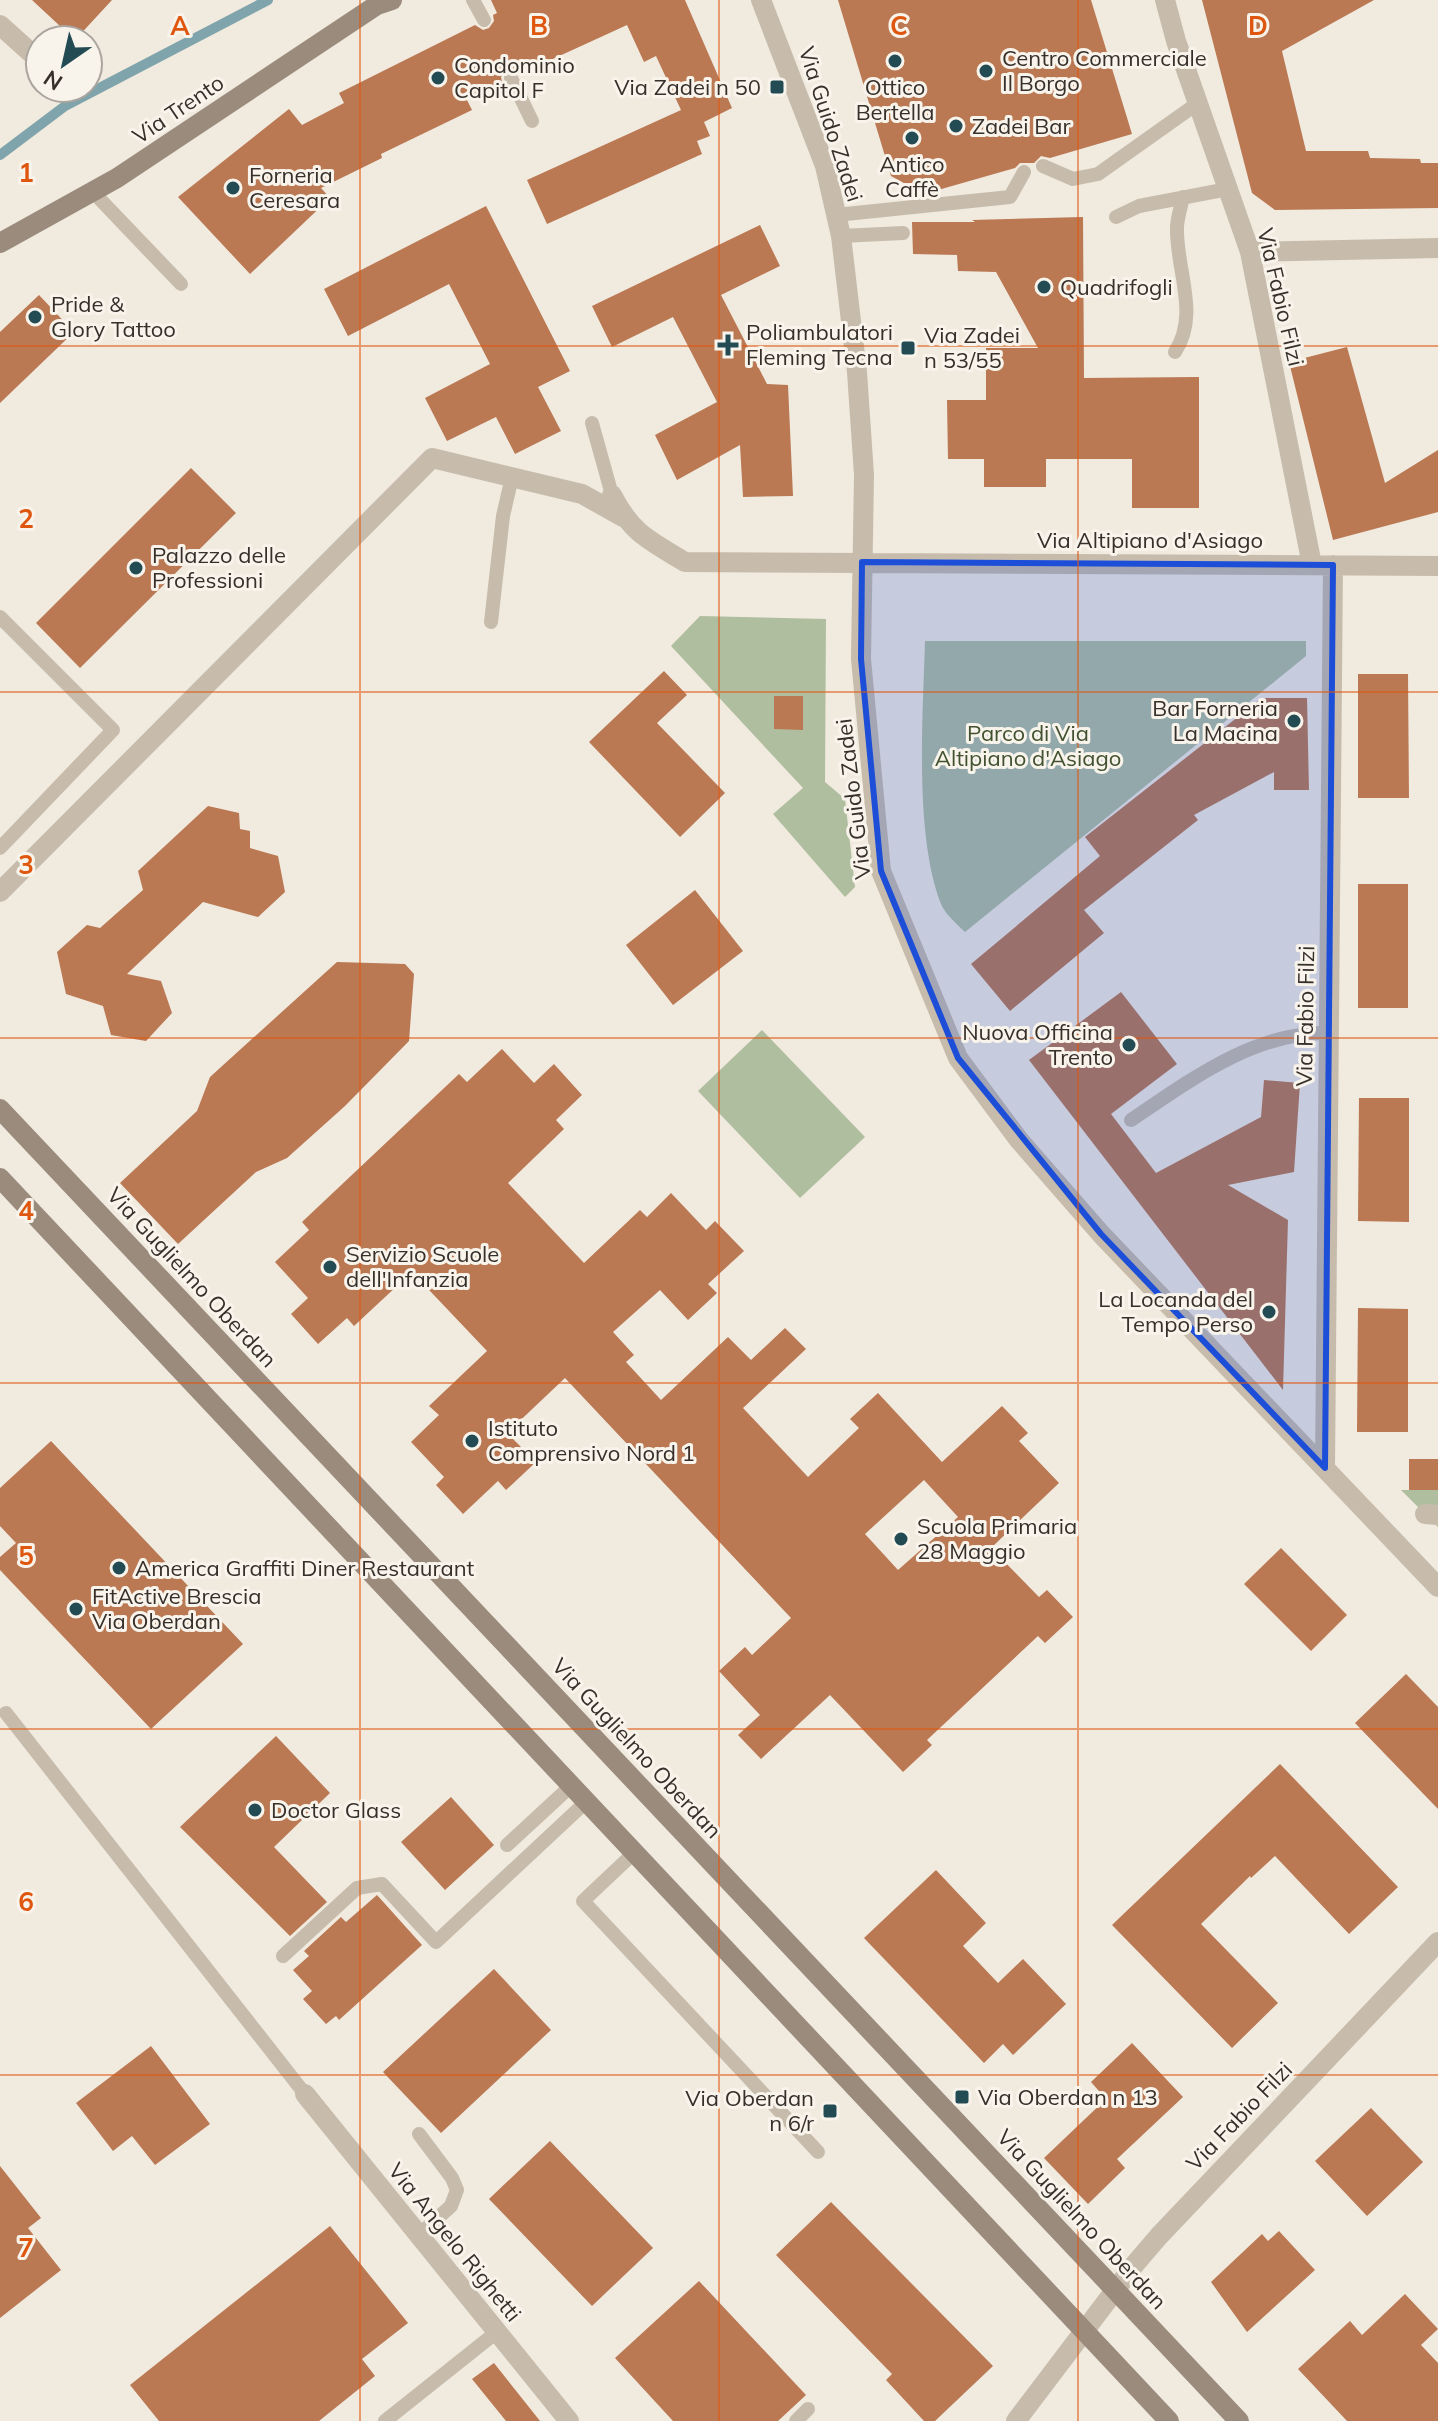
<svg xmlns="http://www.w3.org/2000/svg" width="1438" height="2421" viewBox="0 0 1438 2421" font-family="Mulish,sans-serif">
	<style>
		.green { fill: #b0bea0 }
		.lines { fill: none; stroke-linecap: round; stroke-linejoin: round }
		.stream { stroke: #80a4ab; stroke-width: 10 }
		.building { fill: #ba7853; fill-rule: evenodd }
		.service { stroke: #c7bcac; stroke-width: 14 }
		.pedestrian { stroke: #c7bcac; stroke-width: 20 }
		.minor { stroke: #c7bcac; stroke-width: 20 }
		.secondary { stroke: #9b8b7d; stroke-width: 20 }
		.marked { fill: #1d4ed8; fill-opacity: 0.2; stroke: #1d4ed8; stroke-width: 6; stroke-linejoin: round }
		.grid { fill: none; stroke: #df570e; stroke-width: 2; stroke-opacity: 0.55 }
		.poi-dot { fill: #234b54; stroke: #f8f4eb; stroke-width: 3 }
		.labels { text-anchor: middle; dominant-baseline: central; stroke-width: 6; stroke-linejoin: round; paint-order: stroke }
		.poi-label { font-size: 22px; fill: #362f2a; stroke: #f8f4eb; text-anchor: start }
		.street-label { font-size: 22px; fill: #362f2a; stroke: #f8f4eb }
		.park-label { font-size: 22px; fill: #425230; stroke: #f8f4eb }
		.grid-label { font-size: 26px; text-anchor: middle; font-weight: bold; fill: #df570e; stroke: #f8f4eb; stroke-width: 6; stroke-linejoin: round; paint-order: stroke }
	</style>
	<rect width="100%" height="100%" fill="#f0eadf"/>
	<!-- green -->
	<path class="green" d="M700,616L826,619L825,782L845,799L855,887L845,897L773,814L803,788L671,646Z
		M925,641H1306V656L965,932C957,924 945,914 941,904C914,834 923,716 925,641Z
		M762,1030L865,1137L800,1198L698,1091Z
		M1401,1490H1438V1527Z"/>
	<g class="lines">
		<!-- stream -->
		<path class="stream" d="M0,155L65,106L268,0"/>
	</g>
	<!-- building -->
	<path class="building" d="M32,0H112L75,40Z
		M491,0H685L732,108L704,122L710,136L697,141L702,154L547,224L527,180L681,110L656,56L644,62L627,25L520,74L512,68L506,69L501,77L502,82L466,98L472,110L381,154L382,158L321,188L330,198L250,274L178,197L289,109L302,125L344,103L339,93L475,25L483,30L489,28L494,21L493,15L497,13Z
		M838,0H1091L1132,134L1050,158L1041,156L1034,163H1020L1015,168L924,194L891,176Z
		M1202,0H1374L1282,51L1306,151H1368L1370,158L1420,159L1421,163H1438V208L1275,210L1252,193Z
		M486,206L570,371L538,387L561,431L515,454L496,417L447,441L425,398L490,364L449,284L348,336L324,289Z
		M1083,217L1084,378L1199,377V508H1132V459H1046V487H984V459H948L947,400H986V348H1038L996,272L958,271L957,255L913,254L912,222H975L972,220Z
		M760,225L780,266L721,295L767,384L788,385L793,496L743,497L740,445L677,480L655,435L717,402L673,317L612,347L592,306Z
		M39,295L74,332L0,403V332Z
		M1347,347L1385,483L1438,450V512L1333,540L1289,362Z
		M191,468L236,513L80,668L36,623Z
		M664,671L687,695L657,723L725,793L680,837L589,742Z
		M1358,674H1408L1409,798H1358Z
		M774,696H803V730L774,729Z
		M1262,698H1307L1309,790H1274V772L1194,815L1198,820L1084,910L1104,933L1010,1011L971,964L1100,856L1085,837Z
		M208,806L239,813L240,829L250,831V848L278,856L285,892L258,917L203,902L127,974L161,981L172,1013L146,1041L111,1035L103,1006L66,994L57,952L87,925L100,928L143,890L138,871Z
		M1358,884H1408V1008H1358Z
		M695,890L743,951L673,1005L626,945Z
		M337,962L405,964L414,974L409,1041L345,1106L287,1158L256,1172L178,1244L120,1183L197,1111L210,1077Z
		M1121,992L1177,1064L1111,1114L1156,1173L1261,1117L1264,1080L1300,1083L1294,1172L1228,1185L1288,1220L1283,1390L1029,1060Z
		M502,1049L534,1083L554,1064L582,1095L556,1120L564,1129L508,1183L584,1263L640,1210L647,1217L671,1193L706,1230L715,1221L744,1251L708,1284L717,1293L688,1320L660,1290L613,1332L634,1355L626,1362L661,1400L728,1337L751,1360L785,1328L806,1349L743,1408L808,1477L859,1428L850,1419L878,1393L942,1462L1002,1406L1028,1433L1019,1441L1059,1483L991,1548L1039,1597L1047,1590L1073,1617L1045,1643L1038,1636L927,1740L932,1745L903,1772L830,1695L761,1759L738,1735L760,1715L719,1671L745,1647L752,1655L791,1618L565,1378L507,1433L536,1462L506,1490L498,1481L463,1514L436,1485L444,1477L411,1442L439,1415L429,1406L487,1351L412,1272L354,1326L347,1318L318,1344L291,1314L308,1298L275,1262L309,1230L302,1222L459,1074L467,1082ZM924,1480L958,1517L898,1570L865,1534Z
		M1359,1098H1409V1222L1358,1221Z
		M1358,1308L1408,1309V1432H1357Z
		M51,1441L243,1644L151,1729L0,1570V1557L16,1543L0,1526V1488Z
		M1409,1459H1438V1490H1409Z
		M1281,1548L1347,1615L1311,1651L1244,1584Z
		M1406,1674L1438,1707V1809L1355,1723Z
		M276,1736L330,1793L274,1847L327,1902L290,1936L180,1827Z
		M1280,1764L1398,1887L1349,1934L1275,1856L1251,1878L1250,1876L1201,1924L1278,2003L1232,2048L1112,1925Z
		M451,1797L494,1845L445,1890L401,1842Z
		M936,1870L986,1923L963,1946L998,1983L1023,1959L1066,2004L1013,2055L1003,2044L984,2063L864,1938Z
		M377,1895L422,1945L339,2020L336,2016L326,2024L303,1999L312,1991L293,1970L309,1956L304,1951L341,1917L346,1922Z
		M494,1969L551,2030L441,2133L383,2072Z
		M1132,2043L1183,2097L1117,2159L1125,2168L1088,2204L1044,2158L1106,2099L1091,2082Z
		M151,2046L210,2124L155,2165L132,2136L113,2151L76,2103Z
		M1371,2108L1423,2162L1367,2216L1315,2161Z
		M550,2141L653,2248L592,2306L489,2199Z
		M0,2166L41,2218L28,2228L61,2270L0,2318Z
		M831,2202L993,2366L935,2421H924L886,2380L892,2374L776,2255Z
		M330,2226L408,2323L362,2359L375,2376L319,2421H159L130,2385Z
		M1279,2231L1315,2270L1247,2332L1211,2282L1262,2234L1268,2241Z
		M699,2281L806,2395L778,2421H673L615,2358Z
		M1405,2294L1438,2329L1421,2345L1438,2363V2421H1347L1298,2369L1350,2321L1362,2335Z
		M494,2363L540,2421H506L472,2379Z"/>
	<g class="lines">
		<!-- service -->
		<path class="service" d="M473,0L484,20
			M511,78L532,121
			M1043,166L1073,179L1098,174L1198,103
			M94,193L181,284
			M836,215L1010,197L1024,172
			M1116,217L1139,206L1228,189
			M841,236L903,233
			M1175,352C1200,314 1176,270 1177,228C1177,218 1181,207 1183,197
			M592,423L612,495
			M0,617L113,730L0,848
			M491,622L503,516L512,477
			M1131,1120C1189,1081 1255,1031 1329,1033
			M6,1713L305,2094
			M507,1845L572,1785
			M635,1852L583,1901L818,2152
			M283,1956L357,1888L382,1884L436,1942L587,1801
			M419,2235L451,2206L457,2190L452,2178L419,2134
			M385,2421L498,2331
			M796,2421L808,2409"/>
		<!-- pedestrian -->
		<path class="pedestrian" d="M0,892L432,458L582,494L623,517
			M1425,1514L1438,1515"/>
		<!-- minor -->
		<path class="minor" d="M761,0L825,166L841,236L857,372L864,475L861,659L881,871L958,1058L1019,1140L1101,1234L1438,1587
			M1165,0L1176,41L1250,252L1312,565
			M0,25L40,61
			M1250,252L1438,248
			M612,495C632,534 649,540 685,562L1438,566
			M1325,1468L1333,565
			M305,2094L569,2421
			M1016,2421L1135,2264L1159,2236L1438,1942"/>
		<!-- secondary -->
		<path class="secondary" d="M0,243L117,178L377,5L392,0
			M0,1109L1239,2421
			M0,1178L1169,2421"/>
	</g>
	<!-- marked area -->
	<path class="marked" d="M862,562L1333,565L1325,1468L1101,1234L958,1058L881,871L861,659Z"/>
	<!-- grid -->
	<path class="grid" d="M360,0V2421M719,0V2421M1078,0V2421M0,346H1438M0,692H1438M0,1038H1438M0,1383H1438M0,1729H1438M0,2075H1438"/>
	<!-- markers -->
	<g class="poi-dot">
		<circle cx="895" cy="61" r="8"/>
		<circle cx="986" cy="71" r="8"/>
		<circle cx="438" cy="78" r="8"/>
		<rect x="769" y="79" width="16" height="16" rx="4"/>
		<circle cx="956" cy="126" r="8"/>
		<circle cx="912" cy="138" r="8"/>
		<circle cx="233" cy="188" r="8"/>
		<circle cx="1044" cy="287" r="8"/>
		<circle cx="35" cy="317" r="8"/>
		<path d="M724 333h8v8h8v8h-8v8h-8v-8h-8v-8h8z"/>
		<rect x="900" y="340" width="16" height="16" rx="4"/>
		<circle cx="136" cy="568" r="8"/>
		<circle cx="1294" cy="721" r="8"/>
		<circle cx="1129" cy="1045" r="8"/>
		<circle cx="330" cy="1267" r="8"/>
		<circle cx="1269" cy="1312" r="8"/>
		<circle cx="472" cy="1441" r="8"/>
		<circle cx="901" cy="1539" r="8"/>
		<circle cx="119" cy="1568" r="8"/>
		<circle cx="76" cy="1609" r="8"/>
		<circle cx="255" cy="1810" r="8"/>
		<rect x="954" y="2089" width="16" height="16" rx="4"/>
		<rect x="822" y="2103" width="16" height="16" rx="4"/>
	</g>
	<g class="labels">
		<!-- poi labels -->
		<g class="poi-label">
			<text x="1002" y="58">Centro Commerciale<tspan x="1002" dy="25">Il Borgo</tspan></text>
			<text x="454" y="65">Condominio<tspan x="454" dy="25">Capitol F</tspan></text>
			<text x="761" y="87" text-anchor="end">Via Zadei n 50</text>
			<text x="895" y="87" text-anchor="middle">Ottico<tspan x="895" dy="25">Bertella</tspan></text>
			<text x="972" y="126">Zadei Bar</text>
			<text x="912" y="164" text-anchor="middle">Antico<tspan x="912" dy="25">Caffè</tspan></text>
			<text x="249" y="175">Forneria<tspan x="249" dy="25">Ceresara</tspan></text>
			<text x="1060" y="287">Quadrifogli</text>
			<text x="51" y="304">Pride &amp;<tspan x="51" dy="25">Glory Tattoo</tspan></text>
			<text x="746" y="332">Poliambulatori<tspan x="746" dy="25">Fleming Tecna</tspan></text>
			<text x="924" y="335">Via Zadei<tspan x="924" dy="25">n 53/55</tspan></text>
			<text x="152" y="555">Palazzo delle<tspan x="152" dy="25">Professioni</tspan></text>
			<text x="1278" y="708" text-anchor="end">Bar Forneria<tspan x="1278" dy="25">La Macina</tspan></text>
			<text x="1113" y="1032" text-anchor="end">Nuova Officina<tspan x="1113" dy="25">Trento</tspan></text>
			<text x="346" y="1254">Servizio Scuole<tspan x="346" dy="25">dell'Infanzia</tspan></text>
			<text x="1253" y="1299" text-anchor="end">La Locanda del<tspan x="1253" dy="25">Tempo Perso</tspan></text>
			<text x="488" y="1428">Istituto<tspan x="488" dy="25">Comprensivo Nord 1</tspan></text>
			<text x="917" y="1526">Scuola Primaria<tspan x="917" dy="25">28 Maggio</tspan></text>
			<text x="135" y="1568">America Graffiti Diner Restaurant</text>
			<text x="92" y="1596">FitActive Brescia<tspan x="92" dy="25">Via Oberdan</tspan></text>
			<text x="271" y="1810">Doctor Glass</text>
			<text x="978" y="2097">Via Oberdan n 13</text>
			<text x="814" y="2098" text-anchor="end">Via Oberdan<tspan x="814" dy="25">n 6/r</tspan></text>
		</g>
		<!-- street labels -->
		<g class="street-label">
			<text transform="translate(178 109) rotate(-34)">Via Trento</text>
			<text transform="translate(831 124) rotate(72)">Via Guido Zadei</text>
			<text transform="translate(1281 297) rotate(77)">Via Fabio Filzi</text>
			<text x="1150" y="540">Via Altipiano d'Asiago</text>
			<text transform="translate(853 799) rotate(-97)">Via Guido Zadei</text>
			<text transform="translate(1305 1016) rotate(-89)">Via Fabio Filzi</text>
			<text transform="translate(192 1277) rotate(47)">Via Guglielmo Oberdan</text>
			<text transform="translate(637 1748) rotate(47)">Via Guglielmo Oberdan</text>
			<text transform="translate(1239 2116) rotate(-46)">Via Fabio Filzi</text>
			<text transform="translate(1082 2219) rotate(47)">Via Guglielmo Oberdan</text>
			<text transform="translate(455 2242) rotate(51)">Via Angelo Righetti</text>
		</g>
		<!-- park labels -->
		<g class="park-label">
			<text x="1028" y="733">Parco di Via<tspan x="1028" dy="25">Altipiano d'Asiago</tspan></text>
		</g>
	</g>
	<g class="grid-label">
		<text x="180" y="35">A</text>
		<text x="539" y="35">B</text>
		<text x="899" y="35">C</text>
		<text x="1258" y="35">D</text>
		<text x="26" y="182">1</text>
		<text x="26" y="528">2</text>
		<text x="26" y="874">3</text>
		<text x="26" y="1220">4</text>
		<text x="26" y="1565">5</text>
		<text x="26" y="1911">6</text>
		<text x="26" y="2257">7</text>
	</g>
	<!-- north arrow -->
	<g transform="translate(64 64) rotate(214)"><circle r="38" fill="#f8f4eb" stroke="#aaa59e" stroke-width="2"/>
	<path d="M0-6L14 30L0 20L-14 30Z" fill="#234b54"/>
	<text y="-12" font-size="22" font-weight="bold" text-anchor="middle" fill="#362f2a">N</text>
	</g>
</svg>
